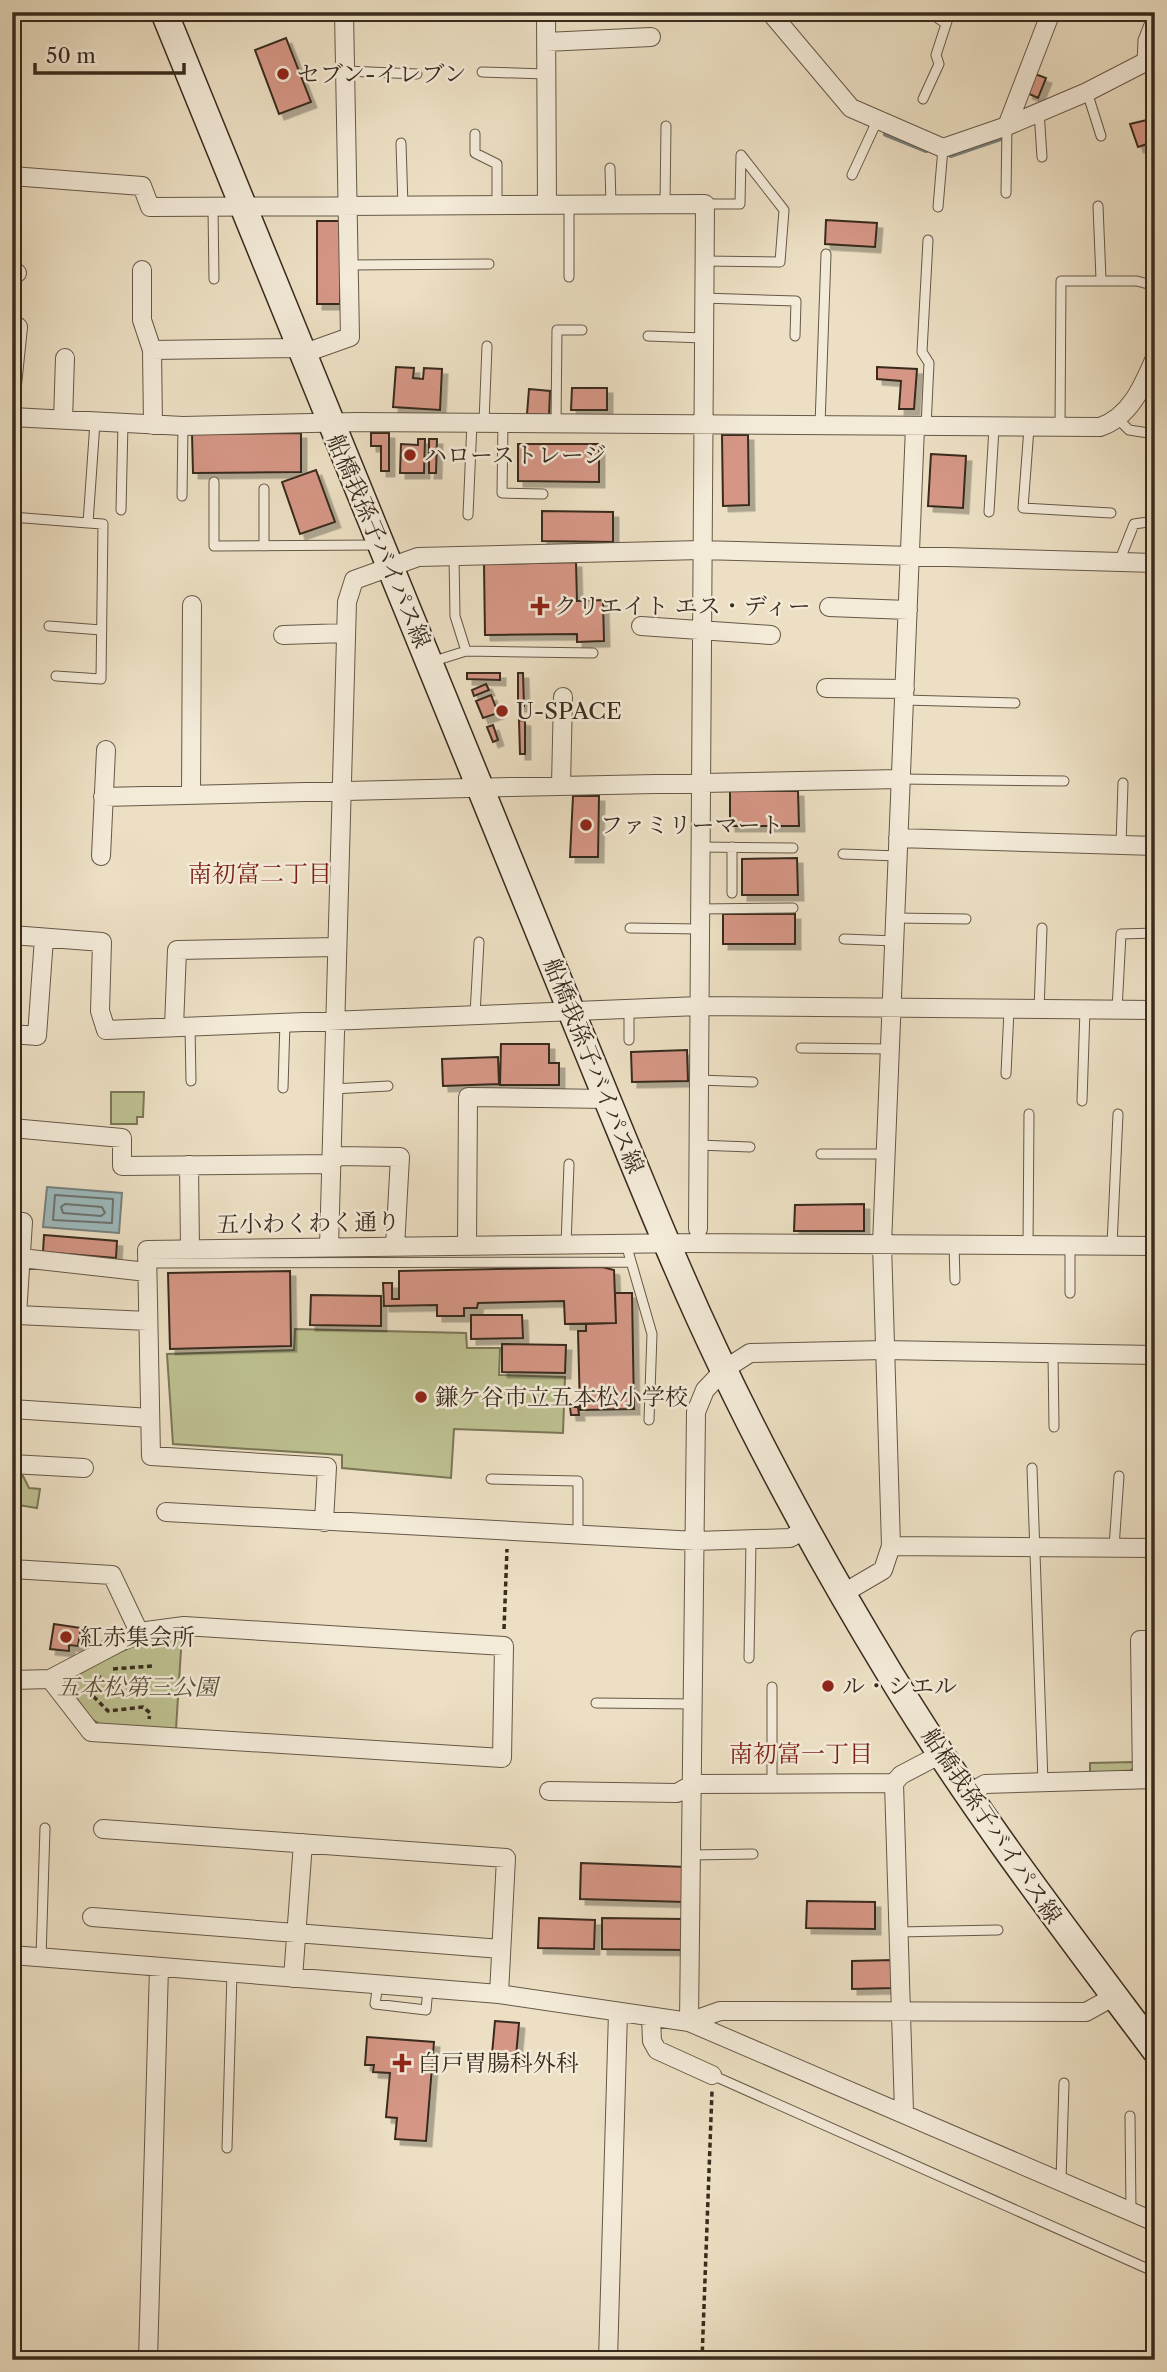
<svg xmlns="http://www.w3.org/2000/svg" width="1167" height="2372" viewBox="0 0 1167 2372" font-family="'Libre Caslon Text','Noto Serif JP',serif">
	<style>
		.green { fill: #bdc090; stroke: #7b7657; stroke-width: 2 }
		.water { fill: #9dbabe; stroke: #75817e; stroke-width: 2 }
		.lines { fill: none; stroke-linecap: round; stroke-linejoin: round }
		.shore { stroke: #6b726e; stroke-width: 2 }
		.stream { stroke: #75817e; stroke-width: 6 }
		.building { fill: #d59685; stroke: #392b1e; stroke-width: 2; filter: url(#shadow) }
		.lane-casing { stroke: #665847; stroke-width: 11 }
		.street-casing { stroke: #665847; stroke-width: 20 }
		.secondary-casing { stroke: #392b1e; stroke-width: 29 }
		.path { stroke: #392b1e; stroke-width: 3.5; stroke-dasharray: 5 3.5; stroke-linecap: butt }
		.lane { stroke: #f3ead8; stroke-width: 9 }
		.street { stroke: #f3ead8; stroke-width: 18 }
		.secondary { stroke: #f3ead8; stroke-width: 26 }
		.poi-dot { fill: #8f2418; stroke: #f3ead8; stroke-width: 2.5 }
		.labels { text-anchor: middle; dominant-baseline: central; stroke-width: 5; stroke-linejoin: round; paint-order: stroke }
		.poi-label { font-size: 23px; fill: #392b1e; stroke: #f3ead8; text-anchor: start }
		.street-label { font-size: 23px; fill: #392b1e; stroke: #f3ead8 }
		.park-label { font-size: 23px; font-style: italic; fill: #5a503a; stroke: #f3ead8 }
		.neighbourhood-label { font-size: 24px; fill: #7a1f14; stroke: #f3ead8 }
	</style>
	<defs>
		<filter id="shadow"><feDropShadow dx="5.5" dy="5.5" stdDeviation="0" flood-color="#0004"/></filter>
	</defs>
	<rect width="100%" height="100%" fill="#ecdfc3"/>
	<filter id="stains"><feTurbulence type="fractalNoise" baseFrequency=".00286" numOctaves="4"/><feColorMatrix values="0 0 0 0 .2 0 0 0 0 .09 0 0 0 0 .02 0 0 0 .5 -.17"/></filter>
	<radialGradient id="worn" r=".72"><stop offset=".6" stop-color="#630" stop-opacity="0"/><stop offset="1" stop-color="#630" stop-opacity=".3"/></radialGradient>
	<!-- green -->
	<path class="green" d="M111,1092H144L143,1117H137V1124H111Z
		M295,1329L466,1333L467,1348H500L499,1375L565,1377L563,1433L454,1429L451,1478L342,1468V1455L173,1444L167,1354L294,1350Z
		M12,1475L23,1476L29,1488L40,1489L37,1508L12,1504Z
		M182,1634L176,1729L103,1726L90,1718L67,1684L69,1680C106,1658 139,1639 182,1634Z
		M1133,1762V1768L1128,1774H1090V1763Z"/>
	<!-- water -->
	<path class="water" d="M47,1187L122,1193L119,1233L43,1227Z"/>
	<g class="lines">
		<!-- shore -->
		<path class="shore" d="M55,1195L113,1199L112,1223L53,1220Z
			M65,1204L102,1207L105,1213L101,1216L63,1213L61,1207Z"/>
		<!-- stream -->
		<path class="stream" d="M760,12L761,13
			M886,134L926,150
			M951,155L1001,138"/>
	</g>
	<!-- building -->
	<path class="building" d="M286,38L311,102L279,114L255,50Z
		M1035,74L1046,78L1038,98L1027,93Z
		M1155,118V145L1151,146L1150,143L1138,147L1130,124Z
		M826,220L877,223L875,247L825,244Z
		M317,221H340V304H317Z
		M396,367L414,368L413,378L423,379L424,368L442,369L440,410L393,407Z
		M877,367L917,369L914,409H899L901,381L877,379Z
		M572,388H607V410H571Z
		M529,389L550,391L549,415L527,414Z
		M1150,399H1155V424L1148,423Z
		M301,433V472L193,473L192,434Z
		M371,433H389V471H381V446H371Z
		M722,435H748L749,505L723,506Z
		M418,439H425L424,473H400L401,444L418,445Z
		M429,439H437L436,473H429Z
		M518,444H599V482L518,481Z
		M931,454L966,456L963,508L928,506Z
		M316,470L335,522L300,534L282,482Z
		M542,511L613,512V542L542,541Z
		M576,562L577,601L603,600L604,641L577,642V634L485,635L484,564Z
		M467,673H500V680L467,679Z
		M518,673H523L524,706H518Z
		M486,684L489,690L474,696L472,690Z
		M491,695L498,713L483,718L476,701Z
		M519,720L525,721V754H520Z
		M493,725L498,740L493,742L487,727Z
		M730,791H798L799,826H730Z
		M573,796H599L598,857H570Z
		M797,858L798,895H742V859Z
		M723,914H795V944H723Z
		M501,1044H549V1063H559V1085H500Z
		M687,1050L688,1081L632,1082L631,1052Z
		M498,1057L499,1084L443,1086L442,1059Z
		M864,1204V1231H794L795,1205Z
		M44,1235L117,1241L116,1258L43,1252Z
		M602,1267L614,1270L616,1323L565,1324L564,1301L478,1303L477,1308H464V1316H437V1305L384,1306L383,1283H392V1299H399V1271Z
		M290,1271L291,1346L170,1349L168,1273Z
		M615,1293H632L634,1409L580,1410L578,1331H586V1324L616,1323Z
		M311,1295L381,1296V1326L310,1325Z
		M471,1315H522L523,1338L471,1339Z
		M502,1344L566,1345L565,1373L502,1372Z
		M570,1407H578L579,1415H571Z
		M54,1624L81,1628L78,1646L69,1645V1651L50,1649Z
		M581,1863L686,1867L685,1902L580,1899Z
		M807,1901L875,1902V1929L806,1928Z
		M539,1918L595,1920L594,1949L538,1948Z
		M602,1918L684,1919V1950L602,1949Z
		M893,1960V1988L852,1989V1961Z
		M495,2021L519,2023L516,2056L492,2054Z
		M367,2037L434,2042L426,2141L395,2139L397,2118L386,2117L390,2073L373,2072L374,2065H365Z"/>
	<g class="lines">
		<defs>
			<path id="lane" d="M929,12L945,23
				M1142,63L1143,40L1154,12
				M346,71L417,74
				M482,72L546,74
				M1087,92L1101,136
				M923,99L939,64L936,55L950,12
				M1039,111L1042,157
				M475,134V153L497,164V205
				M401,143L403,207
				M610,168L611,204
				M852,175L877,121
				M1006,193L1007,126
				M665,203L666,126
				M569,205V277
				M1098,206L1101,279
				M938,207L943,148
				M213,209L214,279
				M704,261L780,262L784,210L741,155L740,204H705
				M349,265L489,264
				M703,298L796,301L795,336
				M648,336L703,338
				M1119,420L1129,430L1155,434
				M484,422L487,346
				M503,422L502,493L543,494
				M556,423L557,330H582
				M820,425L826,254
				M926,427L929,363L922,352L928,240
				M1029,428L1023,508L1111,513
				M1060,428L1061,281H1137L1155,286
				M214,482V546L378,545
				M182,496L183,426
				M121,510L123,423
				M989,512L994,428
				M468,515L472,422
				M12,517L88,523
				M264,546V489
				M454,556L455,616L466,651L593,653
				M1119,562L1134,524L1155,521
				M49,626L101,630
				M431,662L466,651
				M56,676L101,679L103,524L88,523L95,422
				M904,700L1015,703
				M900,779L1064,781
				M1121,845L1123,783
				M700,847L793,848
				M843,854L898,856
				M732,893V847
				M700,909L793,908
				M895,918L966,919
				M630,928L700,929
				M844,939L895,941
				M629,1008V1040
				M1039,1010L1042,928
				M1117,1010L1121,934L1155,933
				M475,1014L479,942
				M190,1026L191,1081
				M801,1048L890,1049
				M1006,1074L1009,1010
				M699,1080L753,1082
				M283,1088L285,1022
				M333,1089L388,1086
				M1082,1101L1085,1010
				M698,1145L750,1147
				M821,1154H886
				M626,1244L652,1334L649,1420
				M954,1244L955,1280
				M566,1245L569,1164
				M1028,1245L1029,1114
				M1070,1245V1293
				M1112,1245L1118,1114
				M147,1263L631,1262
				M1053,1355L1054,1427
				M1032,1468L1043,1782
				M491,1479L578,1481V1536
				M1114,1547L1119,1476
				M749,1658L751,1541
				M596,1703L694,1704
				M772,1783V1687
				M691,1855L753,1854
				M898,1932L998,1930
				M41,1958L45,1828
				M378,1984L375,2004L426,2010L428,1988
				M712,2075L1155,2272
				M1130,2116L1131,2212
				M227,2148L232,1973
				M1061,2180L1064,2083"/>
			<path id="street" d="M546,12L547,205
				M770,12L851,108L943,148L1007,126L1087,92L1155,57
				M546,42L651,37
				M1007,126L1051,12
				M12,176L142,186L150,207L705,204L698,1229
				M142,270V320L152,350L300,348
				M12,272L17,273
				M152,350L153,425
				M302,354L350,337L344,12
				M12,385L18,327
				M12,417L183,426L357,422L1100,427C1130,417 1143,386 1155,358
				M63,420L65,358
				M829,607L908,610
				M641,626L771,635
				M283,635L346,633
				M826,688L905,689
				M561,785L563,697
				M191,795L192,605
				M103,797C369,790 634,784 900,779
				M898,838L1155,846
				M101,856L106,750
				M12,935L102,942L100,1011L106,1030L699,1006L1155,1010
				M174,1027L177,950L337,947
				M12,1034L37,1036L44,938
				M12,1128L122,1138V1166L330,1164L338,1156L400,1157L395,1247
				M189,1165L190,1249
				M12,1221L23,1222L17,1315L148,1321
				M467,1246L468,1097L607,1099
				M329,1247L347,602L354,580L418,557L701,550L1155,563
				M21,1258L147,1272
				M12,1409L150,1418
				M12,1464L84,1468
				M166,1512L696,1541L790,1538L806,1529
				M324,1522L327,1467L151,1456L147,1250L691,1243L1155,1246
				M891,1546L1155,1548
				M12,1569L112,1575L139,1632L184,1626L504,1646L502,1758L91,1732L50,1679L12,1680
				M842,1594L883,1570L891,1546L882,1244L915,427
				M50,1679L139,1632
				M1142,1779L1140,1640H1155
				M549,1791L677,1793L693,1784L894,1783
				M968,1794L985,1784L1155,1779
				M103,1829L506,1858L499,1994
				M92,1917L501,1949
				M12,1955L499,1994L689,2022L1155,2222
				M293,1978L303,1843
				M1113,1997L1086,2012L720,2011L689,2022L696,1412L705,1390L725,1369L750,1353L885,1350L1155,1355
				M651,2017L652,2041L657,2050L712,2075
				M904,2112L894,1783L901,1775L941,1754
				M148,2360L159,1967
				M608,2360L618,2012"/>
			<path id="secondary" d="M164,12L607,1099C630,1155 653,1212 677,1267C737,1407 811,1544 890,1674C970,1806 1063,1927 1155,2050"/>
		</defs>
		<!-- lane casing -->
		<use href="#lane" class="lane-casing"/>
		<!-- street casing -->
		<use href="#street" class="street-casing"/>
		<!-- secondary casing -->
		<use href="#secondary" class="secondary-casing"/>
		<!-- path -->
		<path class="path" d="M504,1629L507,1549
			M113,1669L152,1666
			M100,1675L91,1687V1694L108,1711L143,1707L150,1713L149,1719
			M702,2360L712,2091"/>
		<!-- lane -->
		<use href="#lane" class="lane"/>
		<!-- street -->
		<use href="#street" class="street"/>
		<!-- secondary -->
		<use href="#secondary" class="secondary"/>
	</g>
	<!-- markers -->
	<g class="poi-dot">
		<circle cx="283" cy="74" r="7"/>
		<circle cx="410" cy="455" r="7"/>
		<path d="M536.5 595.5h7v7h7v7h-7v7h-7v-7h-7v-7h7z"/>
		<circle cx="502" cy="711" r="7"/>
		<circle cx="586" cy="825" r="7"/>
		<circle cx="421" cy="1397" r="7"/>
		<circle cx="66" cy="1637" r="7"/>
		<circle cx="828" cy="1686" r="7"/>
		<path d="M398.5 2052.5h7v7h7v7h-7v7h-7v-7h-7v-7h7z"/>
	</g>
	<g class="labels">
		<!-- poi labels -->
		<g class="poi-label">
			<text x="297" y="74">セブン-イレブン</text>
			<text x="424" y="455">ハローストレージ</text>
			<text x="554" y="606">クリエイト エス・ディー</text>
			<text x="516" y="711">U-SPACE</text>
			<text x="600" y="825">ファミリーマート</text>
			<text x="435" y="1397">鎌ケ谷市立五本松小学校</text>
			<text x="80" y="1637">紅赤集会所</text>
			<text x="842" y="1686">ル・シエル</text>
			<text x="418" y="2063">白戸胃腸科外科</text>
		</g>
		<!-- street labels -->
		<g class="street-label">
			<text transform="translate(379 541) rotate(67)">船橋我孫子バイパス線</text>
			<text transform="translate(594 1066) rotate(68)">船橋我孫子バイパス線</text>
			<text transform="translate(308 1223) rotate(-1)">五小わくわく通り</text>
			<text transform="translate(992 1826) rotate(56)">船橋我孫子バイパス線</text>
		</g>
		<!-- park labels -->
		<g class="park-label">
			<text x="137" y="1687">五本松第三公園</text>
		</g>
		<!-- neighbourhood labels -->
		<g class="neighbourhood-label">
			<text x="260" y="873">南初富二丁目</text>
			<text x="801" y="1753">南初富一丁目</text>
		</g>
	</g>
	<!-- margin -->
	<rect width="1167" height="2372" fill="none" stroke="#ecdfc3" stroke-width="42"/>
	<rect x="14" y="14" width="1139" height="2344" fill="none" stroke="#392b1e" stroke-width="3.5"/>
	<rect x="21" y="21" width="1125" height="2330" fill="none" stroke="#392b1e" stroke-width="2"/>
	<!-- scale -->
	<path d="M35 63v10h149v-10" fill="none" stroke="#392b1e" stroke-width="3.5"/>
	<text x="46" y="63" font-size="21" fill="#392b1e" stroke="#f3ead8" stroke-width="5" paint-order="stroke">50 m</text>
	<rect width="100%" height="100%" filter="url(#stains)"/>
	<rect width="100%" height="100%" fill="url(#worn)"/>
</svg>
